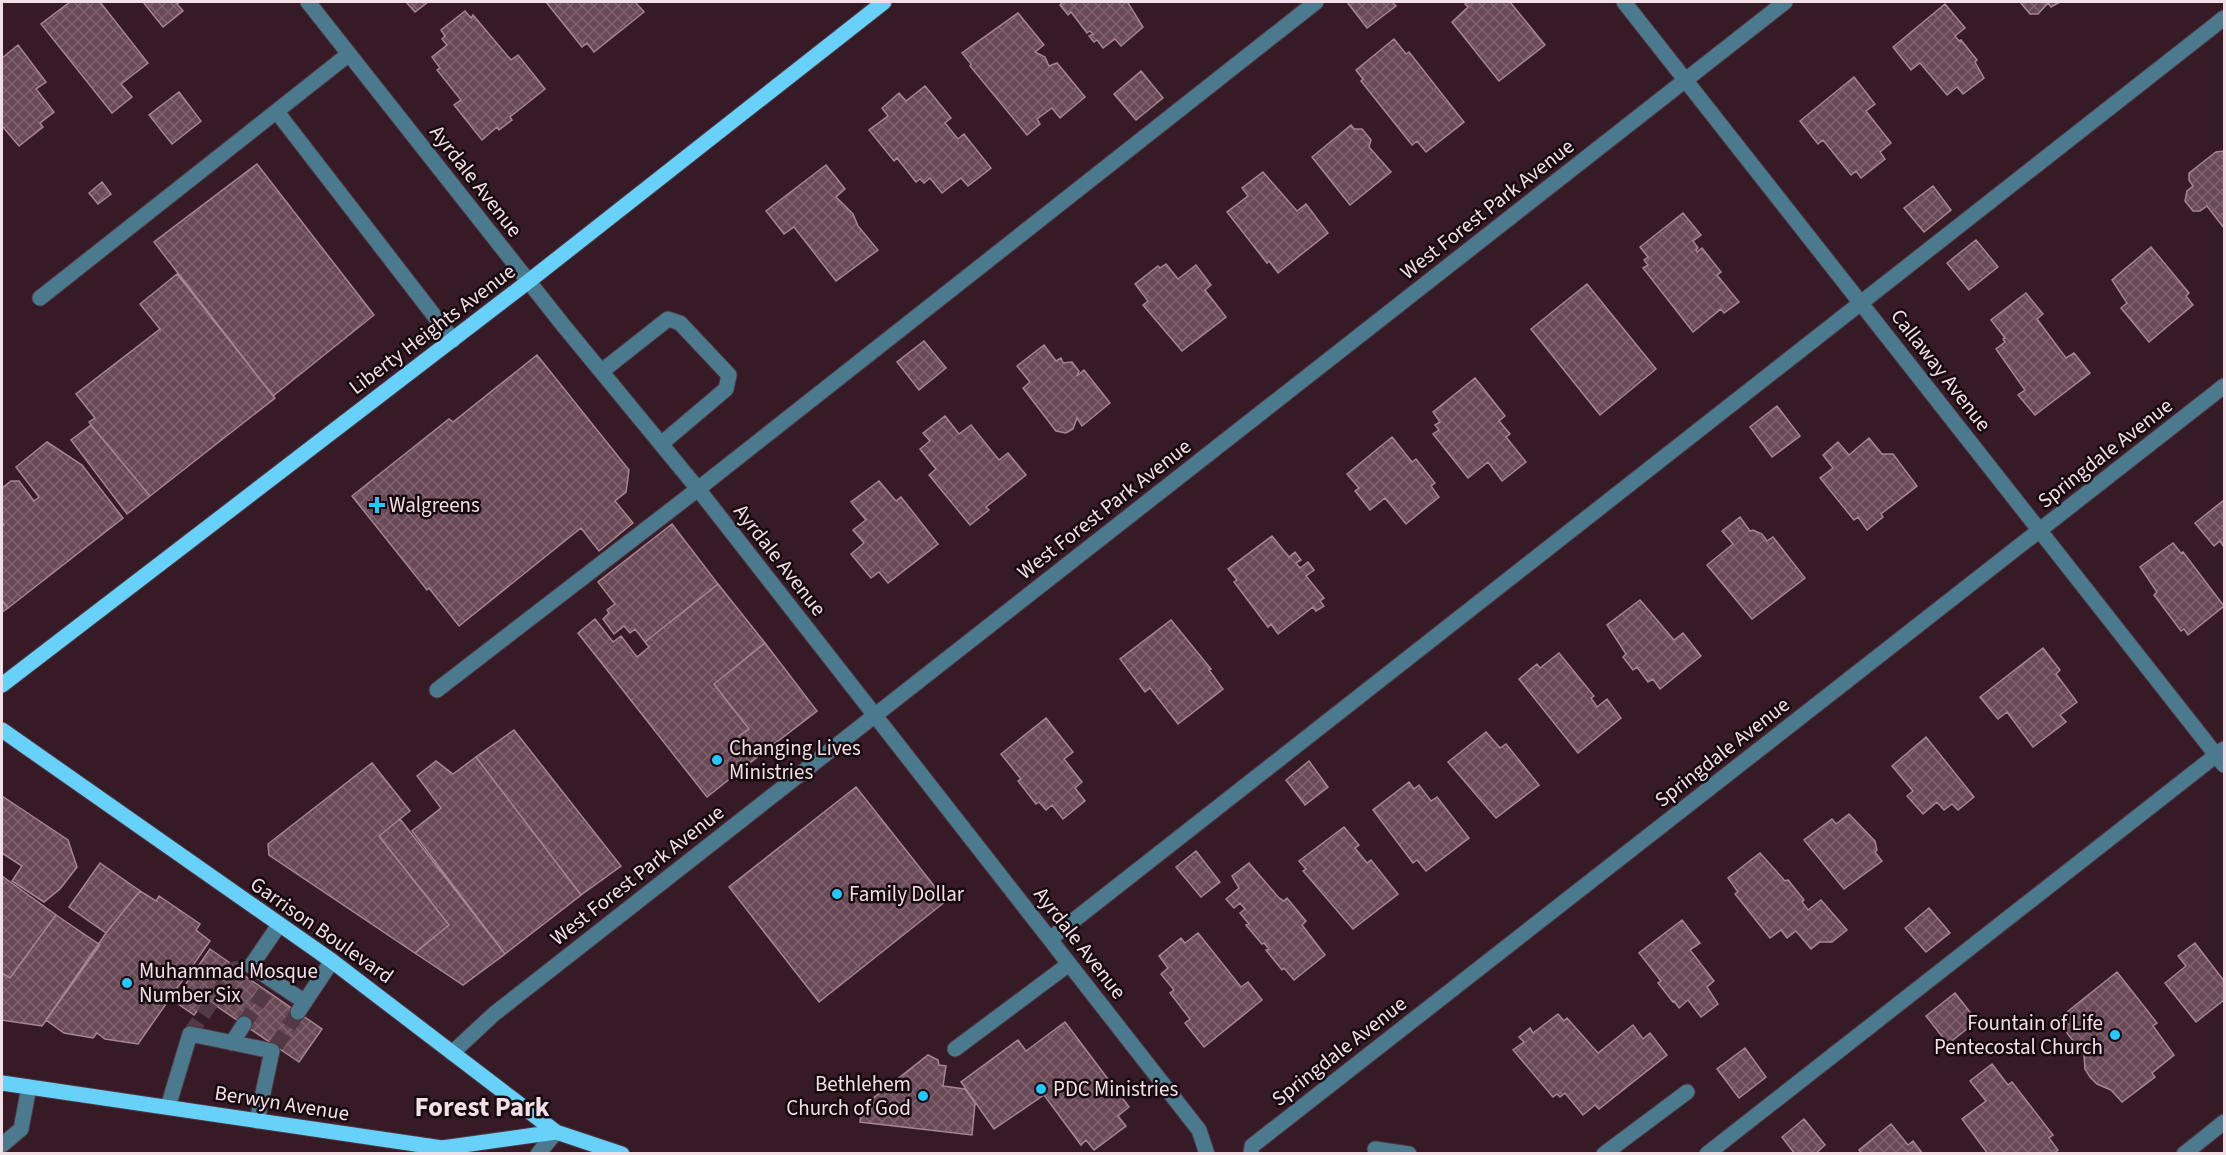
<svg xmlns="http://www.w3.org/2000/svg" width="2226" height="1155" viewBox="0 0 2226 1155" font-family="'Source Sans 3',sans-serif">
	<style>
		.building { fill: url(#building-cross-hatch); stroke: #a78492; stroke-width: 1.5 }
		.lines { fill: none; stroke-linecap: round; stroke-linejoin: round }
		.minor-tunnel { stroke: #523944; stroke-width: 15; stroke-dasharray: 15 8; stroke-linecap: butt }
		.minor-casing { stroke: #503742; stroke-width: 17 }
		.major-casing { stroke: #503742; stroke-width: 17 }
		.minor { stroke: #4b7a8e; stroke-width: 15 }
		.major { stroke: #68d1fa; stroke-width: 15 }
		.poi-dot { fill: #23c9fe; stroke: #160a0f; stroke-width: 2 }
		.labels { text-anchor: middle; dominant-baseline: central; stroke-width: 5; stroke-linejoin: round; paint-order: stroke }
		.street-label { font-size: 21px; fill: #f3e0e7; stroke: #160a0f }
		.poi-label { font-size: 21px; fill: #f3e0e7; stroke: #160a0f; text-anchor: start }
		.district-label { font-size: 27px; font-weight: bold; fill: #f3e0e7; stroke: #160a0f }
	</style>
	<defs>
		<pattern id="building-cross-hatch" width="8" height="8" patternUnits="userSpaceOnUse" patternTransform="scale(1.5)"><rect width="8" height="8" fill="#694956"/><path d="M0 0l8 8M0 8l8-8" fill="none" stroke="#7f636e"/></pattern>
	</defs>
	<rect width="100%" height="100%" fill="#361b27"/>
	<!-- building -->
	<path class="building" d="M70,2H100L148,63L121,84L132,97L112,113L41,24Z
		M143,2H180L177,4L183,11L163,27Z
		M406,2H428L415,12Z
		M546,2H635L644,12L594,52L587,43L582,47Z
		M1063,2H1130L1128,3L1143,27L1121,46L1115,39L1103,48L1097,40L1094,42L1089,36L1093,34L1090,31L1087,33L1071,12L1068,15L1060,5Z
		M1347,2H1392L1396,6L1367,28Z
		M1468,2H1510L1545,45L1499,81L1452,22L1468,7L1465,4Z
		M2020,2H2060L2051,7L2048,3L2038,14H2030Z
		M1945,4L1965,28L1955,36L1959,41L1961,40L1977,60L1975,62L1984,78L1963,94L1957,87L1947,95L1920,63L1911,70L1893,47Z
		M465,11L471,18L473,15L511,60L518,55L545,89L510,117L512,120L499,130L497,127L482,140L454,105L461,100L437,70L440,68L432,57L447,45L442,39L445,36L441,30Z
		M1018,13L1044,45L1035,52L1045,57L1049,66L1057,63L1085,97L1060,118L1052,108L1037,119L1040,124L1027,135L970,66L971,64L962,53Z
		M1394,39L1406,54L1409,52L1464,122L1426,152L1417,141L1412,145L1361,81L1363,79L1356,70Z
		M18,45L46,82L36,89L54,112L40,123L43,127L19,146L2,126V58Z
		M1141,71L1163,98L1136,120L1114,94Z
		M1854,77L1875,104L1866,111L1891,143L1880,152L1885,159L1861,178L1856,171L1851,175L1823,140L1818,144L1800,121Z
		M925,86L951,118L945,123L958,139L964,134L991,168L968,186L961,178L942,193L930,178L924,183L920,179L916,182L897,158L894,161L869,130L888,116L882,108L899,93L906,101Z
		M179,92L201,121L172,144L149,115Z
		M1351,125L1354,129H1362L1371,140L1369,147L1391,172L1350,205L1312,157Z
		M2224,151V228L2207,206L2200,211H2193L2185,201L2187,191L2193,186L2189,180V173L2216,152Z
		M257,164L374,315L273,396L154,242Z
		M826,165L845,189L836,197L853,214L858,226L878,250L836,281L794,227L784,234L766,211Z
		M1263,172L1297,211L1306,204L1328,233L1278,273L1269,261L1267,263L1227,212L1248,196L1242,188Z
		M102,182L111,194L98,204L89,193Z
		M1933,186L1951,210L1924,232L1904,208Z
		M1683,213L1701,235L1693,241L1698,248L1696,250L1697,252L1702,248L1721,272L1717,275L1739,302L1724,313L1721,309L1693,332L1643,268L1648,265L1644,260L1648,257L1640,247Z
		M1976,240L1998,267L1969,290L1947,263Z
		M2151,247L2189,293L2186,296L2193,305L2149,342L2121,308L2127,303L2112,280Z
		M1166,264L1178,279L1196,265L1211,285L1205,290L1226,317L1182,351L1143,305L1148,301L1135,284L1158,266L1160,268Z
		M177,274L275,398L150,496L91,425L89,422L95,418L76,394L160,329L140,304Z
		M1587,284L1656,369L1600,415L1531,329Z
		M2026,293L2043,314L2037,319L2066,358L2074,353L2090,373L2035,415L2018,395L2025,390L1996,349L2005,342L2003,339L2005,338L1991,320Z
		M924,341L946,368L919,390L897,362Z
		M1044,345L1056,361L1061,358L1063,363L1072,362L1079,371L1077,376L1084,370L1110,403L1082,426L1077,418L1073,429L1066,433L1056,431L1023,388L1030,382L1017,366Z
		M537,355L629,470L626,492L615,501L633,523L599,551L581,528L459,626L429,588L427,590L352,496L449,419L453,422Z
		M1475,378L1505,416L1499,421L1510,434L1506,437L1526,462L1502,481L1488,462L1468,478L1433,434L1439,430L1435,425L1440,422L1433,412Z
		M1777,406L1800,436L1772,457L1750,427Z
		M945,416L959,434L971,425L999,460L1008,453L1026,475L986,507L989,510L970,525L929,475L936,469L920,449L930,441L923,433Z
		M91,425L150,496L127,514L71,440Z
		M1392,437L1412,462L1416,459L1435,483L1431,486L1439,497L1406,524L1385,498L1370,510L1355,491L1359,488L1347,474Z
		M1869,438L1882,454H1893L1917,486L1881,514L1883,517L1867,530L1858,517L1854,520L1820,478L1833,468L1823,455L1838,442L1849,455Z
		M47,442L82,465L123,518L8,608L2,600V526L4,525L2,522V488L11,481H19L34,501L39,497L16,467Z
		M879,481L896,501L901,497L938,544L888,583L879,572L871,578L851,554L864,543L853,530L866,520L851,502Z
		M2224,500V547L2220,541L2214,546L2195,523Z
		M1740,517L1750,531L1753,530L1762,534L1767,541L1773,537L1805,578L1752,619L1707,565L1733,544L1722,531Z
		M672,524L718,584L645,642L635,629L630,633L624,626L614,634L603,619L609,613L607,610L615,604L598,582Z
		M1272,536L1289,557L1295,552L1301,560L1296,563L1300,568L1308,562L1314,570L1306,576L1324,598L1320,601L1324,606L1316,611L1313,607L1278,634L1271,624L1268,627L1234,582L1237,580L1228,569Z
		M2173,543L2181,553L2183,552L2224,606L2188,635L2184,629L2181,631L2154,595L2157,592L2140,567Z
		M718,584L765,643L714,684L749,729L739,736L756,758L707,797L578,633L595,619L613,642L621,636L637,657L649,647L645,642Z
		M2,600L8,608L2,612Z
		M1640,600L1674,640L1683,633L1701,656L1660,689L1653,679L1648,682L1637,667L1633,670L1623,657L1626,654L1607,625Z
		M1171,620L1211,669L1209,670L1223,689L1178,724L1150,688L1145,692L1120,659Z
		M765,643L817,711L756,758L739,736L749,729L714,684Z
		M2043,648L2060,670L2056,674L2077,702L2060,715L2066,722L2033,747L2007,712L1998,719L1980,697Z
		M1559,653L1594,696L1591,698L1597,707L1607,699L1621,718L1578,753L1519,679L1537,664L1540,668Z
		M1046,718L1073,752L1064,759L1082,782L1075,788L1085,801L1063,819L1052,805L1046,810L1039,802L1036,804L1018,781L1021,779L1001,754Z
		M514,730L621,866L581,895L476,757Z
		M1486,732L1500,748L1506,744L1539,785L1496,818L1448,762Z
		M1926,737L1974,797L1958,810L1952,804L1944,810L1937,802L1923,814L1907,796L1913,791L1892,766Z
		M476,757L581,895L505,954L412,831L441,808L417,776L436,761L453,774Z
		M1309,761L1328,787L1305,805L1286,780Z
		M372,763L410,811L379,836L449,925L415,953L269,855L268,844Z
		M1409,782L1414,789L1419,785L1431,801L1437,797L1469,838L1426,871L1417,860L1413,863L1373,810Z
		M856,787L946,901L819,1002L729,887Z
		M2,796L68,840L77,867L60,889L44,902L12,881L22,866L2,853Z
		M1849,814L1875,841L1877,850L1875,852L1882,861L1844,889L1804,840L1832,819L1836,824Z
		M400,819L505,954L463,985L415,953L449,925L379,836Z
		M1344,827L1359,845L1355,848L1367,863L1371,860L1398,894L1353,929L1303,871L1306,869L1299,861Z
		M1196,851L1220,882L1201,897L1176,867Z
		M1760,853L1785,881L1788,880L1804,900L1802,902L1808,910L1821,900L1847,930L1832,942H1820L1811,949L1796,931L1787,938L1781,930L1770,938L1735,894L1738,892L1728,878Z
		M100,863L140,891L106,933L69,907Z
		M1249,863L1279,898L1284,901L1287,898L1306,921L1302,925L1325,955L1294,980L1284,968L1282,970L1266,950L1269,949L1264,943L1262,944L1246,925L1249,924L1240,913L1245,909L1240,903L1234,908L1226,899L1239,888L1232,876Z
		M2,876L56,915L10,978L2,973Z
		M140,891L156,901L159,896L200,924L196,930L210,941L138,1044L105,1039L97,1033L93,1038L64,1033L46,1020L106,933Z
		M1929,908L1950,933L1926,952L1905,928Z
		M56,915L100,945L42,1026L2,1020V973L10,978Z
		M1682,920L1700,943L1690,950L1714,981L1707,987L1718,1004L1701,1017L1688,1000L1679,1008L1674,1001L1673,1002L1658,983L1661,981L1639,953Z
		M1198,933L1241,987L1248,982L1262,1000L1204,1047L1185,1023L1190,1019L1170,993L1174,990L1161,974L1168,968L1159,956L1181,938L1185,943Z
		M2195,943L2224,981V1000L2196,1022L2165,983L2186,966L2178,956Z
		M210,949L230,963L229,965L322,1029L299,1062L206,999L194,1015L174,1001Z
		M2117,972L2157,1023L2153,1026L2174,1055L2152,1073L2155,1077L2122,1102L2111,1090L2097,1084L2090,1077L2085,1069L2084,1055L2057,1020Z
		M1955,993L1977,1021L1948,1044L1926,1016Z
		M1558,1014L1564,1021L1567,1018L1598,1053L1633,1025L1643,1039L1650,1033L1667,1055L1599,1109L1595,1105L1583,1115L1565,1093L1560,1097L1557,1094L1553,1097L1513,1050L1524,1042L1519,1037L1530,1028L1533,1033Z
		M1065,1022L1129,1107L1118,1116L1126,1126L1094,1150L1086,1140L1081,1145L1044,1095L994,1129L961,1082L1018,1040L1026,1051Z
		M1745,1048L1766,1077L1739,1098L1717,1069Z
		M928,1055L938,1060L939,1065L946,1066L943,1086L965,1089L975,1103L972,1135L860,1122L862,1107Z
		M1992,1064L2008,1085L2012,1082L2053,1135L2049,1138L2058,1150L2053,1154H1988L1962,1119L1986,1101L1970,1081Z
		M1804,1119L1825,1145L1815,1154H1795L1782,1137Z
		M1891,1124L1908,1145L1913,1141L1923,1154H1862L1859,1150Z"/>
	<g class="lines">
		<!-- minor-tunnel -->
		<path class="minor-tunnel" d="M244,1024L266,991
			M190,1034L234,969L251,966
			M276,1046L298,1012"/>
		<defs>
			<path id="minor" d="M308,2L563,325L698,489L1199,1130L1207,1154
				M1624,2L2224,765
				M277,112L453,340
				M40,298L349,54
				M602,371L668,319L680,323L729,375L726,389L661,444
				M437,690L698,489L1316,2
				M279,925L251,966L305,1002
				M1050,939L2224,18
				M298,1012L332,961
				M232,1043L244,1024
				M955,1049L1069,964
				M452,1053L494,1014L1785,2
				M168,1107L190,1034L272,1051L257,1121
				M2,1145L21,1129L29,1087
				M1375,1149L1409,1154
				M538,1154L556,1132
				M1251,1154L1252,1146L2224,386
				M1604,1154L1687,1092
				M1707,1154L2224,749
				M2184,1154L2224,1122"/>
			<path id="major" d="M2,685L529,281L884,2
				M2,730L332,961L556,1132L622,1154
				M2,1083L442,1148L556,1132"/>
		</defs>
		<!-- minor casing -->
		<use href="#minor" class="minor-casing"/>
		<!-- major casing -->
		<use href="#major" class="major-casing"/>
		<!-- minor -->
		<use href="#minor" class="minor"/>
		<!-- major -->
		<use href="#major" class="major"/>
	</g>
	<!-- markers -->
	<g class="poi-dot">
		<path d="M374 496h6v6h6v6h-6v6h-6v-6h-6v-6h6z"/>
		<circle cx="717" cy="760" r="6"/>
		<circle cx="837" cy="894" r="6"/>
		<circle cx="127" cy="983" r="6"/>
		<circle cx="2115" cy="1035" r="6"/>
		<circle cx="1041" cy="1089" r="6"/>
		<circle cx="923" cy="1096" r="6"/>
	</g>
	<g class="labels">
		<!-- street labels -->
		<g class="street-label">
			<text transform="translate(476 181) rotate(52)">Ayrdale Avenue</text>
			<text transform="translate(1487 209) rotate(-38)">West Forest Park Avenue</text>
			<text transform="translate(432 329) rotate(-37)">Liberty Heights Avenue</text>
			<text transform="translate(1941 370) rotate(52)">Callaway Avenue</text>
			<text transform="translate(2105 453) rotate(-38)">Springdale Avenue</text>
			<text transform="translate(1104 509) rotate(-38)">West Forest Park Avenue</text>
			<text transform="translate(780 560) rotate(52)">Ayrdale Avenue</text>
			<text transform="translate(1722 752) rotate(-38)">Springdale Avenue</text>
			<text transform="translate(637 875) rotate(-38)">West Forest Park Avenue</text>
			<text transform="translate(322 930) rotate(35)">Garrison Boulevard</text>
			<text transform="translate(1080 943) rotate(52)">Ayrdale Avenue</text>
			<text transform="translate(1339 1051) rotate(-38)">Springdale Avenue</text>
			<text transform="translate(282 1103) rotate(9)">Berwyn Avenue</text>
		</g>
		<!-- poi labels -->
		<g class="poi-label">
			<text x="389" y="505">Walgreens</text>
			<text x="729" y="748">Changing Lives<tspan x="729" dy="24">Ministries</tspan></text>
			<text x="849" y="894">Family Dollar</text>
			<text x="139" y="971">Muhammad Mosque<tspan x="139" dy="24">Number Six</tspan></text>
			<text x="2103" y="1023" text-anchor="end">Fountain of Life<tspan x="2103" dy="24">Pentecostal Church</tspan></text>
			<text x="911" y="1084" text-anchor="end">Bethlehem<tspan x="911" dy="24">Church of God</tspan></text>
			<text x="1053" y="1089">PDC Ministries</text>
		</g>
		<!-- district labels -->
		<g class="district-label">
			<text x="482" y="1107">Forest Park</text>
		</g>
	</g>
	<!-- border -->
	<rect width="2226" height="1155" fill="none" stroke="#f3e0e7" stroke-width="6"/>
</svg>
